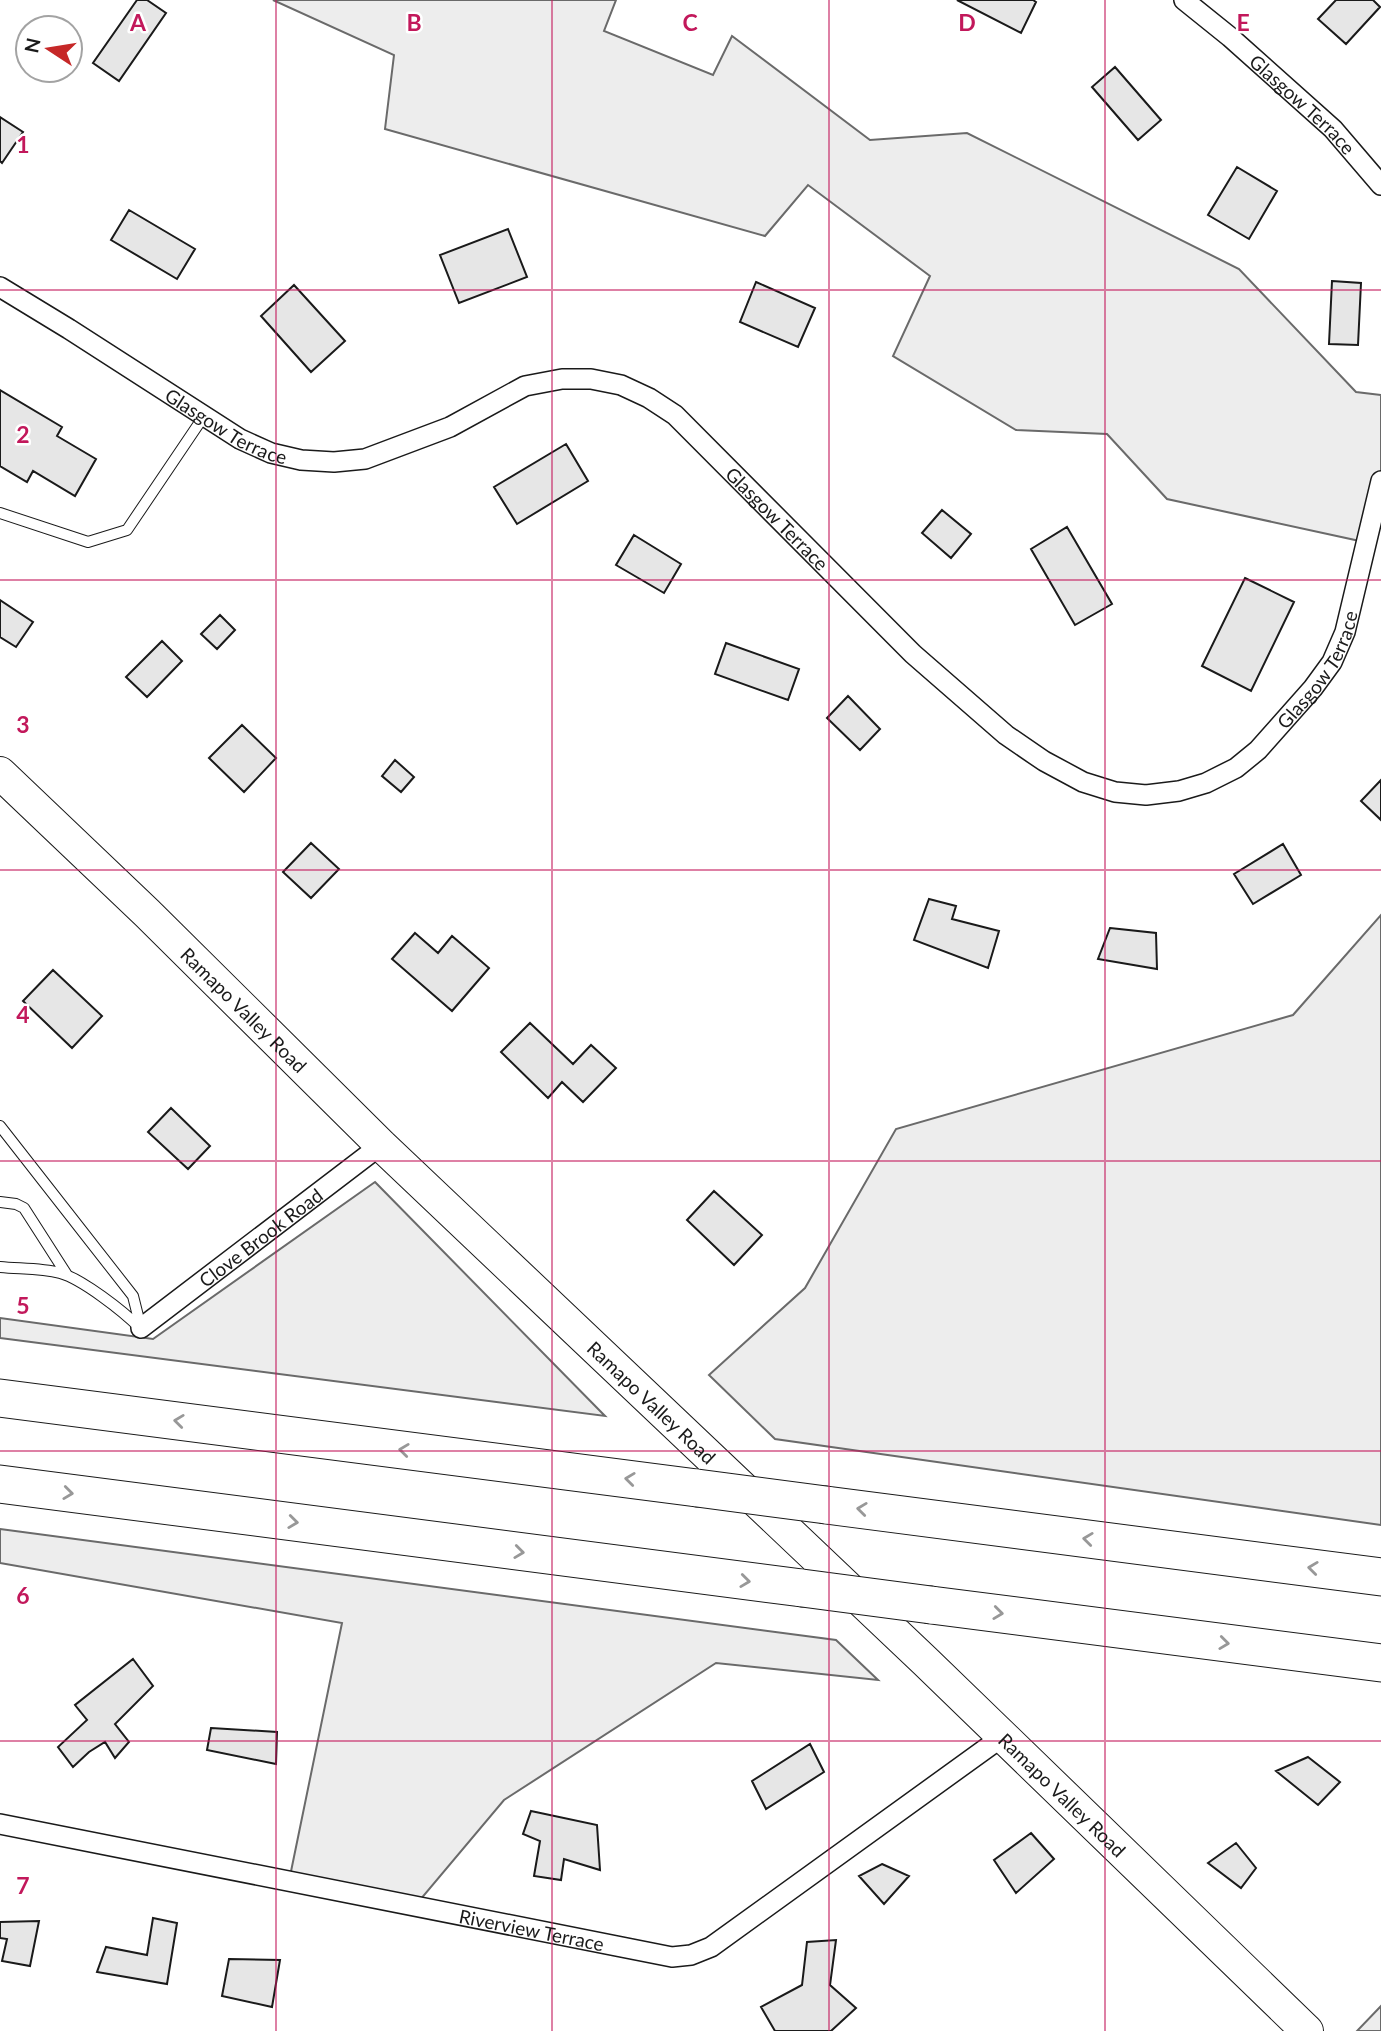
<svg xmlns="http://www.w3.org/2000/svg" width="1381" height="2031" viewBox="0 0 1381 2031" font-family="Lato,sans-serif">
	<style>
		.built { fill: #ededed; stroke: #6a6a6a; stroke-width: 2 }
		.building { fill: #e6e6e6; stroke: #1a1a1a; stroke-width: 2 }
		.lines { fill: none; stroke-linecap: round; stroke-linejoin: round }
		.lane-casing { stroke: #1a1a1a; stroke-width: 12 }
		.street-casing { stroke: #1a1a1a; stroke-width: 22 }
		.primary-casing { stroke: #1a1a1a; stroke-width: 34 }
		.highway-casing { stroke: #1a1a1a; stroke-width: 39 }
		.lane { stroke: #fff; stroke-width: 10 }
		.street { stroke: #fff; stroke-width: 19 }
		.primary { stroke: #fff; stroke-width: 32 }
		.highway { stroke: #fff; stroke-width: 37 }
		.highway-bridge-casing { stroke: #1a1a1a; stroke-width: 39; stroke-linecap: butt }
		.highway-bridge { stroke: #fff; stroke-width: 37 }
		.oneway { stroke: #989898 }
		.grid { fill: none; stroke: #c2185b; stroke-width: 2; stroke-opacity: 0.55 }
		.labels { text-anchor: middle; dominant-baseline: central; stroke-width: 5; stroke-linejoin: round; paint-order: stroke }
		.street-label { font-size: 19px; fill: #1a1a1a; stroke: #fff }
		.grid-label { font-size: 23px; text-anchor: middle; font-weight: bold; fill: #c2185b; stroke: #fff; stroke-width: 5; stroke-linejoin: round; paint-order: stroke }
	</style>
	<rect width="100%" height="100%" fill="#fff"/>
	<!-- built -->
	<path class="built" d="M273,0H616L604,31L713,75L732,36L870,140L967,133L1239,269L1356,392L1381,395V508L1369,543L1167,499L1107,434L1016,430L893,356L930,276L808,185L765,236L385,129L394,55Z
		M1381,915V1525L775,1439L709,1375L805,1288L896,1129L1293,1015Z
		M375,1182L605,1416L0,1338V1318L153,1339Z
		M0,1529L836,1640L878,1680L716,1663L504,1800L415,1906L288,1886L342,1623L0,1563Z
		M1381,2006V2031H1357Z"/>
	<!-- building -->
	<path class="building" d="M137,0H147L166,13L119,81L93,63Z
		M957,0H1033L1036,2L1021,33Z
		M1336,0H1373L1380,7L1346,44L1318,19Z
		M1115,67L1161,120L1138,140L1092,87Z
		M0,117L23,132L2,163L0,161Z
		M1237,167L1277,191L1249,239L1208,215Z
		M129,210L195,249L177,279L111,240Z
		M508,229L527,277L459,303L440,255Z
		M1332,281L1361,283L1358,345L1329,344Z
		M756,282L815,308L798,347L740,322Z
		M294,285L345,341L311,372L261,316Z
		M0,390L62,427L57,436L96,459L75,496L33,471L27,482L0,466Z
		M566,444L588,481L517,524L494,487Z
		M942,510L971,534L951,558L922,533Z
		M1067,527L1112,604L1075,625L1031,549Z
		M634,535L681,564L664,593L616,565Z
		M1245,578L1294,602L1251,691L1202,666Z
		M0,600L33,622L16,647L0,637Z
		M220,615L235,630L217,649L201,634Z
		M162,641L182,661L147,697L126,677Z
		M726,643L799,669L788,700L715,674Z
		M848,696L880,729L860,750L827,718Z
		M242,725L276,758L244,792L209,758Z
		M395,760L414,777L401,792L382,776Z
		M1381,780V820L1361,801Z
		M311,843L339,869L311,898L283,872Z
		M1283,844L1301,875L1253,904L1234,874Z
		M929,899L956,906L952,919L999,931L988,968L914,940Z
		M1110,928L1156,933L1157,969L1098,959Z
		M415,933L438,953L452,936L489,968L452,1011L392,959Z
		M53,970L102,1016L72,1048L23,1001Z
		M530,1023L573,1064L591,1045L616,1068L583,1102L562,1082L548,1098L501,1052Z
		M171,1108L210,1146L188,1169L148,1132Z
		M714,1191L762,1235L734,1265L687,1220Z
		M133,1659L153,1686L115,1724L129,1742L115,1758L105,1742L89,1752L73,1767L58,1747L87,1720L75,1705Z
		M211,1728L277,1732L276,1764L207,1750Z
		M810,1744L824,1772L766,1809L752,1781Z
		M1308,1757L1340,1782L1318,1805L1276,1771Z
		M531,1811L597,1825L600,1870L564,1859L561,1880L534,1876L540,1841L523,1834Z
		M1031,1833L1054,1859L1016,1893L994,1860Z
		M1236,1843L1256,1868L1241,1888L1208,1863Z
		M882,1864L909,1876L884,1904L859,1876Z
		M153,1918L177,1923L167,1984L97,1972L106,1947L147,1955Z
		M39,1921L30,1966L2,1961L7,1939L0,1938V1922Z
		M836,1940L830,1985L856,2008L831,2031H775L761,2007L802,1985L807,1942Z
		M229,1959L280,1960L272,2007L222,1996Z"/>
	<g class="lines">
		<defs>
			<path id="lane" d="M0,513L88,542L127,530L204,416
				M0,1126L133,1296L141,1328
				M0,1202L16,1204L24,1208L67,1275
				M0,1267C19,1269 41,1268 60,1273C82,1279 123,1311 140,1328"/>
			<g id="street">
				<path id="s1" d="M1184,0L1230,37L1333,129L1381,185"/>
				<path id="s2" d="M0,287L69,329L240,439L271,453L301,460L334,462L365,459L450,427L525,386L562,379H591L621,385L649,398L675,415L913,654L1006,735L1044,761L1083,782L1115,792L1146,795L1179,791L1206,783L1236,768L1258,750L1313,688L1332,662L1345,632L1381,481"/>
				<path id="s3" d="M141,1328L381,1145"/>
				<path id="s4" d="M0,1824L672,1957L691,1955L711,1947L1002,1737"/>
			</g>
			<g id="primary">
				<path id="s5" d="M0,773L147,913L381,1145L925,1661L1307,2031"/>
			</g>
			<path id="highway" d="M0,1398L697,1488
				M0,1484L802,1588
				M826,1505L1381,1577
				M931,1605L1381,1663"/>
		</defs>
		<!-- lane casing -->
		<use href="#lane" class="lane-casing"/>
		<!-- street casing -->
		<use href="#street" class="street-casing"/>
		<!-- primary casing -->
		<use href="#primary" class="primary-casing"/>
		<!-- highway casing -->
		<use href="#highway" class="highway-casing"/>
		<!-- lane -->
		<use href="#lane" class="lane"/>
		<!-- street -->
		<use href="#street" class="street"/>
		<!-- primary -->
		<use href="#primary" class="primary"/>
		<!-- highway -->
		<use href="#highway" class="highway"/>
		<defs>
			<path id="highway-bridge" d="M697,1488L826,1505
				M802,1588L931,1605"/>
		</defs>
		<!-- highway-bridge casing -->
		<use href="#highway-bridge" class="highway-bridge-casing"/>
		<!-- highway-bridge -->
		<use href="#highway-bridge" class="highway-bridge"/>
	</g>
	<!-- one-way arrows -->
	<defs><path id="oneway-chevron" d="M-2-3.5L2.5 0L-2 3.5" fill="none" stroke-width="1.6" stroke-linecap="round" stroke-linejoin="round" transform="scale(1.75)"/></defs>
	<g class="oneway">
		<use href="#oneway-chevron" transform="translate(179 1421) rotate(-173)"/>
		<use href="#oneway-chevron" transform="translate(404 1450) rotate(-173)"/>
		<use href="#oneway-chevron" transform="translate(630 1479) rotate(-173)"/>
		<use href="#oneway-chevron" transform="translate(68 1493) rotate(7)"/>
		<use href="#oneway-chevron" transform="translate(862 1509) rotate(-173)"/>
		<use href="#oneway-chevron" transform="translate(293 1522) rotate(7)"/>
		<use href="#oneway-chevron" transform="translate(1088 1539) rotate(-173)"/>
		<use href="#oneway-chevron" transform="translate(519 1552) rotate(7)"/>
		<use href="#oneway-chevron" transform="translate(1313 1568) rotate(-173)"/>
		<use href="#oneway-chevron" transform="translate(745 1581) rotate(7)"/>
		<use href="#oneway-chevron" transform="translate(998 1613) rotate(7)"/>
		<use href="#oneway-chevron" transform="translate(1224 1643) rotate(7)"/>
	</g>
	<!-- grid -->
	<path class="grid" d="M276,0V2031M552,0V2031M829,0V2031M1105,0V2031M0,290H1381M0,580H1381M0,870H1381M0,1161H1381M0,1451H1381M0,1741H1381"/>
	<g class="labels">
		<!-- street labels -->
		<g class="street-label">
			<text stroke="none"><textPath href="#s1" startOffset="158">Glasgow Terrace</textPath></text>
			<text stroke="none"><textPath href="#s2" startOffset="266">Glasgow Terrace</textPath></text>
			<text stroke="none"><textPath href="#s2" startOffset="894">Glasgow Terrace</textPath></text>
			<text stroke="none"><textPath href="#s2" startOffset="1589">Glasgow Terrace</textPath></text>
			<text stroke="none"><textPath href="#s5" startOffset="340">Ramapo Valley Road</textPath></text>
			<text stroke="none"><textPath href="#s3" startOffset="150">Clove Brook Road</textPath></text>
			<text stroke="none"><textPath href="#s5" startOffset="906">Ramapo Valley Road</textPath></text>
			<text stroke="none"><textPath href="#s5" startOffset="1474">Ramapo Valley Road</textPath></text>
			<text stroke="none"><textPath href="#s4" startOffset="542">Riverview Terrace</textPath></text>
		</g>
	</g>
	<g class="grid-label">
		<text x="138" y="31">A</text>
		<text x="414" y="31">B</text>
		<text x="690" y="31">C</text>
		<text x="967" y="31">D</text>
		<text x="1243" y="31">E</text>
		<text x="23" y="153">1</text>
		<text x="23" y="443">2</text>
		<text x="23" y="733">3</text>
		<text x="23" y="1023">4</text>
		<text x="23" y="1314">5</text>
		<text x="23" y="1604">6</text>
		<text x="23" y="1894">7</text>
	</g>
	<!-- north arrow -->
	<g transform="translate(49 49) rotate(282)"><circle r="33" fill="#ffffff" stroke="#a3a3a3" stroke-width="2"/>
	<path d="M0-5L12 26L0 18L-12 26Z" fill="#c62828"/>
	<text y="-10" font-size="19" font-weight="bold" text-anchor="middle" fill="#1a1a1a">N</text>
	</g>
</svg>
